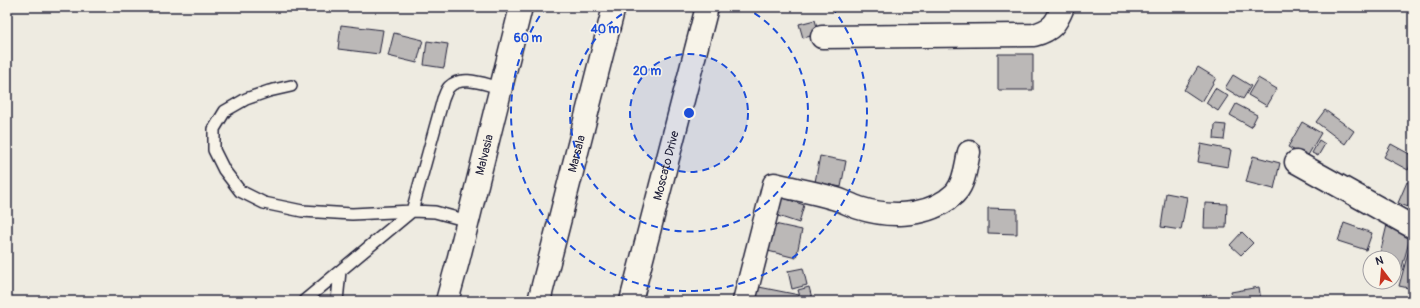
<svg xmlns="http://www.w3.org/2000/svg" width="1420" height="308" viewBox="0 0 1420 308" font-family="Pangolin,sans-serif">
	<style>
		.building { fill: #bbb8b7; stroke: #22223b }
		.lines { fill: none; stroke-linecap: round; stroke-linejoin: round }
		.service-casing { stroke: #22223b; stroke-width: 14 }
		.minor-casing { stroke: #22223b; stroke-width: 25 }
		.service { stroke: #f7f3e8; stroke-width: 11 }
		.minor { stroke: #f7f3e8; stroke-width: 22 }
		.ring { fill: none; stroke: #1d4ed8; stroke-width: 2; stroke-dasharray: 7 5 }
		.labels { text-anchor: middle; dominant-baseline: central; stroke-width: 3; stroke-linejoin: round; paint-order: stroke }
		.street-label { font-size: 12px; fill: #22223b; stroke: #f7f3e8 }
		.centre { fill: #1d4ed8; stroke: #f7f3e8; stroke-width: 2 }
		.ring-label { font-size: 12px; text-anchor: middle; font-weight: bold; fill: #1d4ed8; stroke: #f7f3e8; stroke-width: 3; stroke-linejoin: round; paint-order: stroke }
	</style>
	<rect width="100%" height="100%" fill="#eeebe1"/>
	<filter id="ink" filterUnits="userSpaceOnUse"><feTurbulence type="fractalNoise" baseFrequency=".025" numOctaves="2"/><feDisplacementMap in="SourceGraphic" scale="8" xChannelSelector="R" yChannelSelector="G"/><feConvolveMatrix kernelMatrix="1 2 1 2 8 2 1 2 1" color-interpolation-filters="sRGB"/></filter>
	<g filter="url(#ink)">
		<!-- building -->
		<path class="building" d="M815,20L819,34L803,38L799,24Z
			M341,25L383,30L379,54L338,49Z
			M394,33L423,40L417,63L388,56Z
			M427,41L448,44L444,68L424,65Z
			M998,54H1033V90H998Z
			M1198,67L1216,78L1202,102L1184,90Z
			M1233,75L1251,86L1243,99L1225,88Z
			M1258,78L1277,89L1267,106L1248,95Z
			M1215,88L1228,96L1218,111L1206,103Z
			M1236,104L1257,115L1251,127L1230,115Z
			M1325,110L1354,131L1345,144L1316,122Z
			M1302,122L1321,133L1307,157L1288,147Z
			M1215,124L1226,125L1224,140L1214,139Z
			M1319,140L1325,144L1318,156L1312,153Z
			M1201,144L1231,150L1228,167L1198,162Z
			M1391,144L1413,156V160L1408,170L1384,157Z
			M820,156L846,161L841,187L815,182Z
			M1253,156L1280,163L1274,189L1246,182Z
			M1407,182L1413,184V195L1408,207L1398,203Z
			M1166,193L1187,197L1181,230L1161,227Z
			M778,196L804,205L799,223L772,214Z
			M1205,203L1227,204L1226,228H1204Z
			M988,208L1017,209V234L988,233Z
			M770,223L802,230L796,258L764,250Z
			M1344,223L1372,233L1366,250L1338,241Z
			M1387,225L1412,231L1401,271L1394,269V258H1379Z
			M1242,232L1253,243L1241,255L1230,245Z
			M1410,246L1413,247V289L1399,286Z
			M803,268L807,285L792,289L788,271Z
			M759,287L799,295L798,301H756Z
			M809,287L812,298L801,300L798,290Z
			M1259,287L1261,301H1233L1231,292Z
			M1211,294L1213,301H1193V299Z"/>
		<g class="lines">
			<defs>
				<path id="service" d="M291,86L269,91L246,99L225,111L214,129V150L224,170L240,191L264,203L302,211L352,214L412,211L435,212L468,221
					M304,301L412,211L443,99C445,95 446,90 449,87C462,74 486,85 501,88
					M337,301L340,271"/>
				<g id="minor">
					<path d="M822,37L1034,35C1052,30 1056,24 1063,7"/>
					<path d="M1296,162L1413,227"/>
					<path id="s1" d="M447,301L458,261L521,7"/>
					<path id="s2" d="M539,301L614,7"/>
					<path id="s3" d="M631,301L707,7"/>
					<path d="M744,301L774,184C794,189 814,192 833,198C842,200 850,205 859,208C887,217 922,217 947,200C950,197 954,195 956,192C965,182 966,165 969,152"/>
				</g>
			</defs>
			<!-- service casing -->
			<use href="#service" class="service-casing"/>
			<!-- minor casing -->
			<use href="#minor" class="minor-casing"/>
			<!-- service -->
			<use href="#service" class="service"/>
			<!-- minor -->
			<use href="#minor" class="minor"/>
		</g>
	</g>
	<!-- distance rings -->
	<circle cx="689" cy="113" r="59" fill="#1d4ed8" fill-opacity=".12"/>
	<g class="ring">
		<circle cx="689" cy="113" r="59"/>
		<path d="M744 7A119 119 0 1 1 634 7"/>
		<path d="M832 7A178 178 0 1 1 546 7"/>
	</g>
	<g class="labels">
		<!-- street labels -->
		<g class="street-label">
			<text stroke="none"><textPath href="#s1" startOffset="151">Malvasia</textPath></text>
			<text stroke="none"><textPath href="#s2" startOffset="152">Marsala</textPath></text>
			<text stroke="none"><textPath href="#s3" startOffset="140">Moscato Drive</textPath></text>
		</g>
	</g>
	<circle cx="689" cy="113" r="6" class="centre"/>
	<g class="ring-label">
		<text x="605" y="33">40 m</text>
		<text x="528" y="42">60 m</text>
		<text x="647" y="75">20 m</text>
	</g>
	<!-- margin -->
	<rect width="1420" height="308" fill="none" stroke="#f7f3e8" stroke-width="24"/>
	<rect x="12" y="12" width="1396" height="284" fill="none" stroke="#22223b" stroke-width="1.5" filter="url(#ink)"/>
	<!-- north arrow -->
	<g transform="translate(1382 270) rotate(344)"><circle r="19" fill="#f7f3e8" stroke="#a29fa3"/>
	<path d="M0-3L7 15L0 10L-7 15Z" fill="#c8321e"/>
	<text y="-6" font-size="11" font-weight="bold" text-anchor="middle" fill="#22223b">N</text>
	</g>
</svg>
